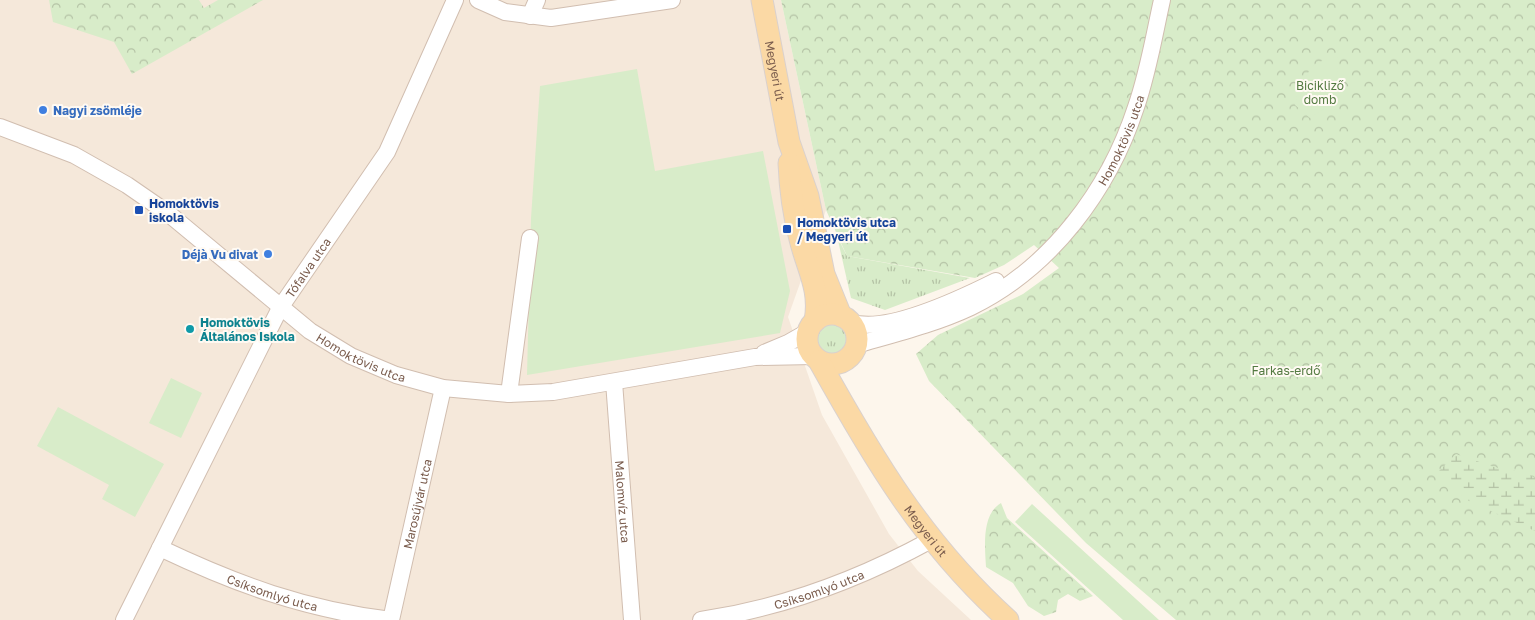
<svg xmlns="http://www.w3.org/2000/svg" width="1535" height="620" viewBox="0 0 1535 620" font-family="'Golos Text',sans-serif">
	<style>
		.residential { fill: #f5e8da }
		.grass { fill: url(#grass-tufts) }
		.forest { fill: url(#forest-crowns) }
		.wetland { fill: url(#wetland-marsh) }
		.park { fill: #d8ecc9 }
		.lines { fill: none; stroke-linecap: round; stroke-linejoin: round }
		.minor-casing { stroke: #d1beb0; stroke-width: 18 }
		.major-casing { stroke: #dad1cd; stroke-width: 23 }
		.minor { stroke: #fff; stroke-width: 16 }
		.major { stroke: #fbd9a5; stroke-width: 21 }
		.shop-dot { fill: #3f7fe0; stroke: #fffaf3; stroke-width: 2 }
		.transit-dot { fill: #1a4fb4; stroke: #fffaf3; stroke-width: 2 }
		.culture-dot { fill: #0f9aa8; stroke: #fffaf3; stroke-width: 2 }
		.labels { text-anchor: middle; dominant-baseline: central; stroke-width: 4; stroke-linejoin: round; paint-order: stroke }
		.street-label { font-size: 12px; fill: #7a5c4d; stroke: #fffaf3 }
		.park-label { font-size: 12px; fill: #537a41; stroke: #fffaf3 }
		.shop-label { font-size: 12px; font-weight: bold; fill: #366cbe; stroke: #fffaf3; text-anchor: start }
		.transit-label { font-size: 12px; font-weight: bold; fill: #164399; stroke: #fffaf3; text-anchor: start }
		.culture-label { font-size: 12px; font-weight: bold; fill: #0d838f; stroke: #fffaf3; text-anchor: start }
	</style>
	<defs>
		<pattern id="grass-tufts" width="24" height="20" patternUnits="userSpaceOnUse" patternTransform="scale(1.25)"><rect width="24" height="20" fill="#d8ecc9"/><path d="M3 7l-1-3M5 7V3M7 7l1-3M15 17l-1-3M17 17v-4M19 17l1-3" fill="none" stroke="#b4c2a5"/></pattern>
		<pattern id="forest-crowns" width="20" height="18" patternUnits="userSpaceOnUse" patternTransform="scale(1.25)"><rect width="20" height="18" fill="#d8ecc9"/><path d="M2 6a3 3 0 1 1 6 0M12 15a3 3 0 1 1 6 0" fill="none" stroke="#b4c2a5"/></pattern>
		<pattern id="wetland-marsh" width="20" height="14" patternUnits="userSpaceOnUse" patternTransform="scale(1.25)"><rect width="20" height="14" fill="#d8ecc9"/><path d="M1 5h8M5 5V1M11 12h8M15 12V8" fill="none" stroke="#b4c2a5"/></pattern>
	</defs>
	<rect width="100%" height="100%" fill="#fdf6ec"/>
	<!-- residential -->
	<path class="residential" d="M0,0H781L826,210L788,317L822,415L889,534L918,571L971,620H0Z"/>
	<!-- grass -->
	<path class="grass" d="M837,236L847,256L970,278L885,310L851,298Z
		M815 339a16 16 0 1 1 32 0a16 16 0 1 1-32 0Z"/>
	<!-- forest -->
	<path class="forest" d="M49,0H199L204,8L218,0H263L132,74L114,42L53,22Z
		M781,0H1535V620H1176L1086,543L929,381L916,354L938,335L1023,294L1059,268L1034,245L1004,265L975,278L847,256L826,210Z
		M1001,503L1007,518L1093,596L1080,601L1068,594L1058,600L1056,612L1044,616L1028,606L1013,583L986,567C985,547 981,515 1001,503Z"/>
	<!-- wetland -->
	<path class="wetland" d="M1456,454L1494,467L1526,473L1535,478V531L1467,500L1437,473Z"/>
	<!-- park -->
	<path class="park" d="M1339,57L1336,83L1341,95V101L1330,105L1310,118L1295,105C1298,89 1299,95 1305,84C1307,81 1306,76 1308,73C1314,61 1327,59 1339,57Z
		M637,69L655,171L763,151L790,291L780,333L527,375L531,218L540,86Z
		M171,378L202,393L181,438L149,423Z
		M58,407L164,464L135,517L102,499L109,485L37,446Z
		M1032,504L1159,620H1123L1015,522Z"/>
	<g class="lines">
		<defs>
			<g id="minor">
				<path d="M478,0L505,12L551,18L672,0"/>
				<path d="M530,16L537,0"/>
				<path id="s1" d="M0,127L74,155L127,185L169,214L310,331L351,356L396,375L443,388L509,394L553,392L755,357L814,356"/>
				<path d="M850,322C886,335 962,298 996,281"/>
				<path id="s2" d="M856,345C894,334 935,324 971,307C1051,268 1109,190 1136,107C1148,73 1154,36 1162,0"/>
				<path d="M764,353L788,343L809,331"/>
				<path id="s3" d="M614,382L632,620"/>
				<path d="M509,394L530,238"/>
				<path id="s4" d="M160,548C238,585 304,609 391,620"/>
				<path id="s5" d="M124,620L280,308L387,152L455,0"/>
				<path id="s6" d="M391,620L443,388"/>
				<path id="s7" d="M701,620C783,608 858,580 931,540"/>
			</g>
			<g id="major">
				<path id="s8" d="M762,0L789,142L808,196L824,274L841,316"/>
				<path d="M789,163C790,189 793,213 800,239C807,269 821,289 815,321"/>
				<circle cx="832" cy="339" r="25"/>
				<path id="s9" d="M819,361C874,460 923,543 1008,620"/>
			</g>
		</defs>
		<!-- minor casing -->
		<use href="#minor" class="minor-casing"/>
		<!-- major casing -->
		<use href="#major" class="major-casing"/>
		<!-- minor -->
		<use href="#minor" class="minor"/>
		<!-- major -->
		<use href="#major" class="major"/>
	</g>
	<!-- markers -->
	<g class="shop-dot">
		<circle cx="43" cy="110" r="5"/>
		<circle cx="268" cy="254" r="5"/>
	</g>
	<g class="transit-dot">
		<rect x="134" y="205" width="10" height="10" rx="2.5"/>
		<rect x="782" y="224" width="10" height="10" rx="2.5"/>
	</g>
	<circle class="culture-dot" cx="190" cy="329" r="5"/>
	<g class="labels">
		<!-- street labels -->
		<g class="street-label">
			<text stroke="none"><textPath href="#s8" startOffset="72">Megyeri út</textPath></text>
			<text stroke="none"><textPath href="#s2" startOffset="351">Homoktövis utca</textPath></text>
			<text stroke="none"><textPath href="#s5" startOffset="398">Tófalva utca</textPath></text>
			<text stroke="none"><textPath href="#s1" startOffset="432">Homoktövis utca</textPath></text>
			<text stroke="none"><textPath href="#s3" startOffset="120">Malomvíz utca</textPath></text>
			<text stroke="none"><textPath href="#s6" startOffset="119">Marosújvár utca</textPath></text>
			<text stroke="none"><textPath href="#s9" startOffset="201">Megyeri út</textPath></text>
			<text stroke="none"><textPath href="#s7" startOffset="122">Csíksomlyó utca</textPath></text>
			<text stroke="none"><textPath href="#s4" startOffset="121">Csíksomlyó utca</textPath></text>
		</g>
		<!-- park labels -->
		<g class="park-label">
			<text x="1320" y="85">Bicikliző<tspan x="1320" dy="14">domb</tspan></text>
			<text x="1286" y="370">Farkas-erdő</text>
		</g>
		<!-- shop labels -->
		<g class="shop-label">
			<text x="53" y="110">Nagyi zsömléje</text>
			<text x="258" y="254" text-anchor="end">Déjà Vu divat</text>
		</g>
		<!-- transit labels -->
		<g class="transit-label">
			<text x="149" y="203">Homoktövis<tspan x="149" dy="14">iskola</tspan></text>
			<text x="797" y="222">Homoktövis utca<tspan x="797" dy="14">/ Megyeri út</tspan></text>
		</g>
		<!-- culture labels -->
		<g class="culture-label">
			<text x="200" y="322">Homoktövis<tspan x="200" dy="14">Általános Iskola</tspan></text>
		</g>
	</g>
</svg>
